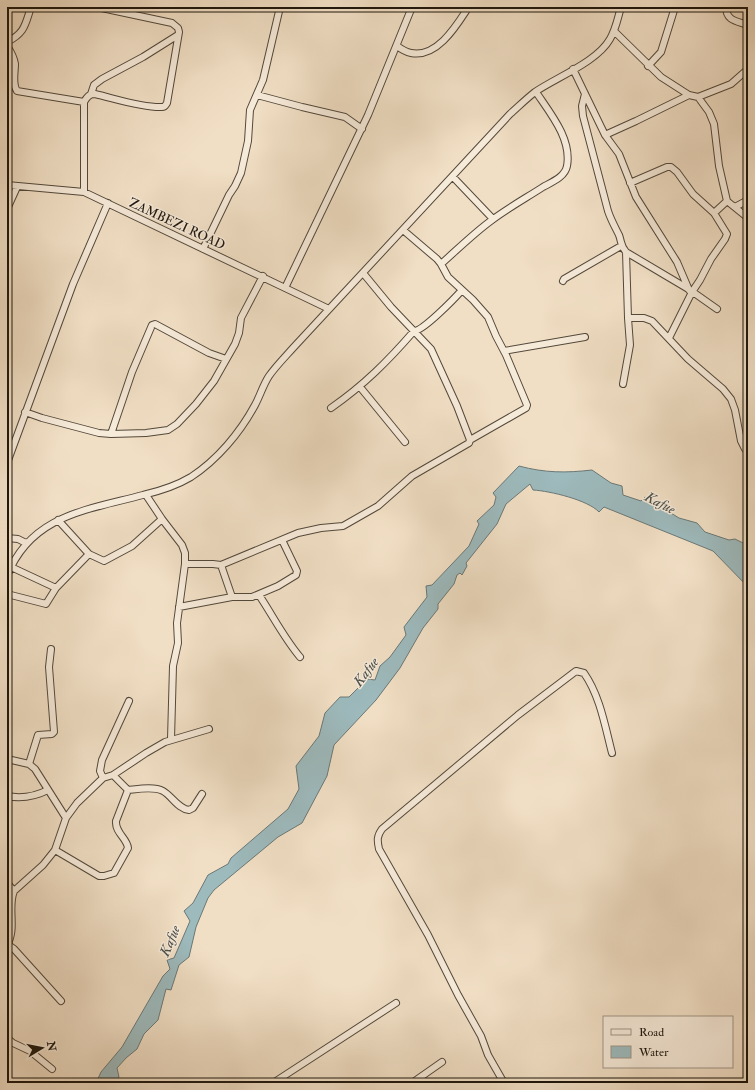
<svg xmlns="http://www.w3.org/2000/svg" width="755" height="1090" viewBox="0 0 755 1090" font-family="'IM FELL Double Pica',serif">
	<style>
		.water { fill: #9dbabd; stroke: #6a7877 }
		.lines { fill: none; stroke-linecap: round; stroke-linejoin: round }
		.minor-casing { stroke: #52483b; stroke-width: 8 }
		.minor { stroke: #f6ead9; stroke-width: 6 }
		.labels { text-anchor: middle; dominant-baseline: central; stroke-width: 3; stroke-linejoin: round; paint-order: stroke }
		.street-label { font-size: 13px; fill: #1d160d; stroke: #f6ead9 }
		.water-label { font-size: 14px; font-style: italic; fill: #4a4f4b; stroke: #f6ead9 }
	</style>
	<rect width="100%" height="100%" fill="#f1dfc5"/>
	<filter id="stains"><feTurbulence type="fractalNoise" baseFrequency=".005" numOctaves="4"/><feColorMatrix values="0 0 0 0 .2 0 0 0 0 .09 0 0 0 0 .02 0 0 0 .5 -.17"/></filter>
	<radialGradient id="worn" r=".72"><stop offset=".6" stop-color="#630" stop-opacity="0"/><stop offset="1" stop-color="#630" stop-opacity=".3"/></radialGradient>
	<!-- water -->
	<path class="water" d="M519,466C545,473 566,473 592,470L611,483L622,486L623,495L641,501L645,497L679,518L697,523L705,532L729,540L735,539L745,544L748,550V587L713,551L604,507L599,512C588,500 550,491 533,490L530,484L506,504L497,524L466,563L467,566L462,575L460,573L457,575L454,584L438,604V609L423,628L400,668L376,700L334,745L327,776L302,823L278,837L214,890L208,898L196,927L189,957L179,965L171,990L166,989L158,1020L144,1034L137,1049L126,1058L117,1068L119,1077L113,1083H96L101,1072L122,1047L163,976L170,969L167,960L174,958L190,921L184,911L193,903L208,875L228,864L231,858L288,809L299,789L296,766L319,736L325,713L340,697H349L364,682V674L371,667L367,679L375,680L380,666L390,657L406,635L404,627L427,597L426,586L432,585L469,546L479,524L477,521L494,505L496,497L493,493Z"/>
	<g class="lines">
		<defs>
			<path id="minor" d="M726,7C726,21 737,21 748,25
				M614,31L661,77L689,95L698,97L709,112L714,124L719,166L727,201L748,218
				M7,42C25,33 25,25 31,7
				M7,46C11,52 14,57 15,64C15,73 12,84 17,91L84,102
				M397,46C401,49 406,52 411,53C436,58 455,28 466,11L467,7
				M648,66L661,52L675,7
				M573,69L605,135L619,154L636,197L677,262L689,290
				M91,94L94,85L102,79L143,57L178,35
				M585,94L582,106L583,116L608,211C611,220 615,227 619,235C622,243 620,245 626,252L690,290L717,309
				M257,95L302,107L345,117L362,129
				M698,97L731,84L748,69
				M605,135L636,121L689,95
				M453,177L493,219
				M630,183L667,167H671L677,172L693,194L714,213L727,234L725,239L711,259L700,280L692,292L669,338
				M7,185L84,192L329,309
				M84,192V102C87,97 89,94 95,94C113,98 143,108 162,107C165,107 165,106 167,103L179,32L178,28L172,23L97,7
				M735,207L748,200
				M7,209L17,187
				M714,213L727,201
				M203,249L229,195L235,186L241,173L248,141L250,110L263,80L280,7
				M441,264C458,249 474,233 492,220C508,208 526,198 543,187C552,182 565,177 567,166C572,139 550,113 536,92
				M363,273L391,307L431,349L457,406L470,440
				M563,281L564,279L621,246
				M285,288L368,115L412,7
				M628,318H644L652,321L688,359L723,389L731,399L735,410L741,441L745,449L748,451
				M504,351L585,337
				M623,384L630,345L628,318L626,252
				M360,387L405,442
				M331,408C364,385 388,361 414,331C423,331 455,298 462,290
				M25,412L42,418L99,433L111,434L146,433L168,430L177,424L196,404L214,381L235,344L239,333L241,318L263,276
				M111,434L132,372L152,325L155,324L209,353L226,359
				M7,463L73,284L108,203
				M146,495L162,519L182,545L185,553V564L177,623L178,643L173,666L171,739
				M58,520L89,554L104,561L132,546L162,519
				M7,538L18,539L26,543L28,542
				M185,564H213L221,565L298,533L321,528L343,526L378,506L412,476L469,443L470,440L526,408L527,405L506,355L496,336L488,317L473,300L448,277L441,264L437,259L403,230
				M221,565L232,597
				M11,567L56,588
				M7,576C31,515 87,510 143,495C160,491 176,486 191,477C217,460 240,433 255,405C260,396 263,385 269,376C276,366 285,357 293,348L510,114C518,107 526,99 535,92C557,77 597,62 610,39C616,29 618,17 621,7
				M7,594L46,604L56,588L89,554
				M259,595C273,616 284,638 300,657
				M179,607L232,597H252L278,586L296,575L297,571L282,540
				M7,759L29,764L35,769L66,818L77,803L103,778L113,775L146,753L165,742L209,729
				M29,764L38,735L52,734L54,732L49,667L51,649
				M103,778L100,771L102,760L129,701
				M128,790C138,789 154,786 163,791C172,796 178,809 189,810L193,808L202,794
				M7,796C22,799 34,797 48,790
				M55,850L99,876H104L114,873L128,848C127,838 115,833 116,821L128,790L113,775
				M7,883L14,891C7,908 17,928 7,945
				M14,891L43,865L55,850L66,818
				M7,944L14,949L61,1001
				M7,1038L13,1043L30,1051L52,1069
				M273,1083L396,1003
				M412,1083L442,1062
				M504,1083L488,1055L481,1036L458,995L428,935L379,849C377,840 377,836 382,829L518,715L576,671L584,673C600,696 605,726 612,753"/>
		</defs>
		<!-- minor casing -->
		<use href="#minor" class="minor-casing"/>
		<!-- minor -->
		<use href="#minor" class="minor"/>
	</g>
	<g class="labels">
		<!-- street labels -->
		<g class="street-label">
			<text transform="translate(177 224) rotate(25)">ZAMBEZI ROAD</text>
		</g>
		<!-- water labels -->
		<g class="water-label">
			<text transform="translate(660 503) rotate(27)">Kafue</text>
			<text transform="translate(366 672) rotate(-53)">Kafue</text>
			<text transform="translate(170 941) rotate(-67)">Kafue</text>
		</g>
	</g>
	<!-- margin -->
	<rect width="755" height="1090" fill="none" stroke="#f1dfc5" stroke-width="24"/>
	<rect x="8" y="8" width="739" height="1074" fill="none" stroke="#1d160d" stroke-width="2"/>
	<rect x="12" y="12" width="731" height="1066" fill="none" stroke="#1d160d"/>
	<!-- legend -->
	<rect x="603" y="1016" width="130" height="52" fill="#f6ead9" stroke="#9f9587"/>
	<rect x="611" y="1029" width="20" height="6" fill="#f6ead9" stroke="#9f9587"/>
	<text x="639" y="1036" font-size="12" fill="#1d160d">Road</text>
	<rect x="611" y="1046" width="20" height="12" fill="#9dbabd" stroke="#9f9587"/>
	<text x="639" y="1056" font-size="12" fill="#1d160d">Water</text>
	<!-- north arrow -->
	<g transform="translate(42 1048) rotate(80)" stroke="#f6ead9" stroke-width="3" paint-order="stroke">
	<path d="M0-3L7 15L0 10L-7 15Z" fill="#1d160d"/>
	<text y="-6" font-size="11" font-weight="bold" text-anchor="middle" fill="#1d160d">N</text>
	</g>
	<rect width="100%" height="100%" filter="url(#stains)"/>
	<rect width="100%" height="100%" fill="url(#worn)"/>
</svg>
